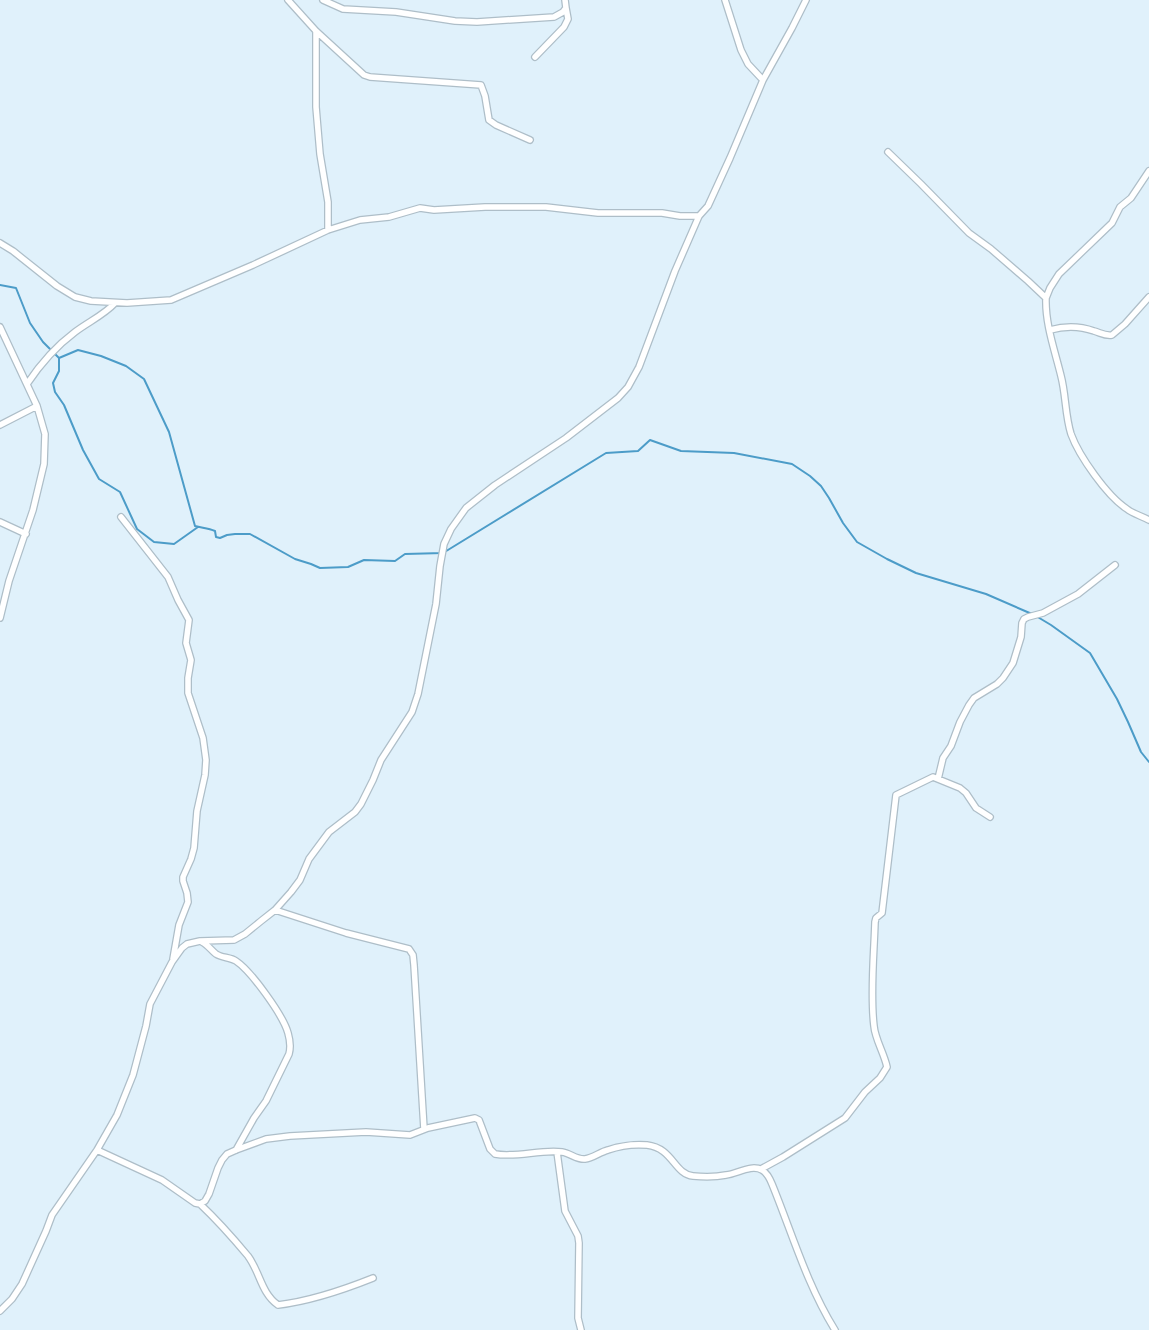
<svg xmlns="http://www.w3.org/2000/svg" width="1149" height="1330" viewBox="0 0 1149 1330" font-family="Karla,sans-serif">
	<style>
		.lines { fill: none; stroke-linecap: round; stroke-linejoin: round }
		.stream { stroke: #4c9cc8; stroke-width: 2 }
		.minor-casing { stroke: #aebec8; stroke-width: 8 }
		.minor { stroke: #fff; stroke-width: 5.5 }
	</style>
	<rect width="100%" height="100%" fill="#e0f1fb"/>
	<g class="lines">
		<!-- stream -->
		<path class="stream" d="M0,285L16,288L30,323L43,342L59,358L78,350L101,356L126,366L144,379L169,432L195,526C202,528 208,528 215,531L216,537L220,538L227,535L235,534H250L295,559L311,564L320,568L348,567L364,560L395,561L405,554L443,553L606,453L638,451L650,440L681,451L734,453L792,464L810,476L821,486L829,498L843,523L857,542L887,559L916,573L986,594L1032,614
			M59,358V371L53,383L55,392L64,405L83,450L99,479L120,492L137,529L154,542L174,544L198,527
			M1036,616L1051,625L1090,653L1117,699L1128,722L1141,752L1149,762"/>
		<defs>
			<path id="minor" d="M288,0L316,31L364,75L370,77L481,85L485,96L489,120L496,125L530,140
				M323,0L343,9L396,12L455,21L477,22L554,17L563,12L566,8L565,0
				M725,0L741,50L748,64L763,80
				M316,31V107L320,154L328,202V230
				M535,57L564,27L568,19L566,8
				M888,152L921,184L969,233L991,249L1028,281L1046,298C1045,324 1055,351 1061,376C1066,395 1065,415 1071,434C1079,456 1107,496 1127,509C1133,514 1142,516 1149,520
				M0,243L13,251L57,286L75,297L91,301L127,303L171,300L253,265L328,230L360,220L389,217L420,208L434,210L485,207H546L598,213H662L680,216H699
				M1046,298L1050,288L1059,274L1112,223L1120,207L1131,198L1149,171
				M0,327L37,406L45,434L44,464L33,510L9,581L0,618
				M1050,330C1064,326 1080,326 1094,331C1101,333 1105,336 1112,335L1125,324L1149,297
				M27,384C41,363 55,347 75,332C88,322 104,315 115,303
				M0,425L37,406
				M121,517L168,577L178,600L189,620L186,643L191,660L188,678V693L203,738L206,760L205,775L197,811L194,848L191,859L183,877V881L187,893L188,902L179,925L173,959
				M0,522L26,534
				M938,779L943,758L951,746L960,722L969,705L974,698L997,684L1003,678L1013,663L1021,637L1022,623L1024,619L1028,617L1043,613L1078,594L1115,565
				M275,910L346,933L409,949L413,955L414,965L424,1129
				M202,942C208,945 211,950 216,954C222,958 230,957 236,961C251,971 283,1015 288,1033C290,1040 291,1047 289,1054L266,1101L254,1118L236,1150
				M97,1150L162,1180L195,1203L200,1204L205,1201L209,1194L218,1168L222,1160L227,1154L236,1150L266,1139L290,1136L366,1132L410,1135L428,1128L475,1118L479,1120L490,1149L495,1154C517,1158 541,1149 562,1152C570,1153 577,1160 585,1159C593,1158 600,1152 608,1150C619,1146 635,1144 647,1145C673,1148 674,1174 693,1176C704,1177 716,1177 726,1175C737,1174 751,1164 762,1170C767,1173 770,1179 772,1184C792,1233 807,1285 835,1330
				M557,1152L565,1211L578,1236L579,1243L578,1318L581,1330
				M761,1169L783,1157L845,1118L865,1092L880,1078L887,1067C884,1053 875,1039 874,1026C870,994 874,955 875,922L876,918L882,913L896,795L933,777L960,788L966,793L976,808L990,817
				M200,1204C217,1220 233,1238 248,1256C260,1272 261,1293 278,1305C311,1301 343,1290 373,1278
				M0,1311L12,1299L22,1284L46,1231L52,1215L97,1150L117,1115L133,1075L146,1026L150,1004L172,962L182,948L187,944L200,941L234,940L245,934L261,921L275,910L291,892L300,880L309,859L329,832L355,812L361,804L373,780L381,760L412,712L418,694L436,604L440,566L444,544L451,529L466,508L495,485L566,438L618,398L628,387L639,367L675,271L699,216L708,206L730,158L763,80L792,28L806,0"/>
		</defs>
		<!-- minor casing -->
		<use href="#minor" class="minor-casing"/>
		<!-- minor -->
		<use href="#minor" class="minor"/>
	</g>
</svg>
